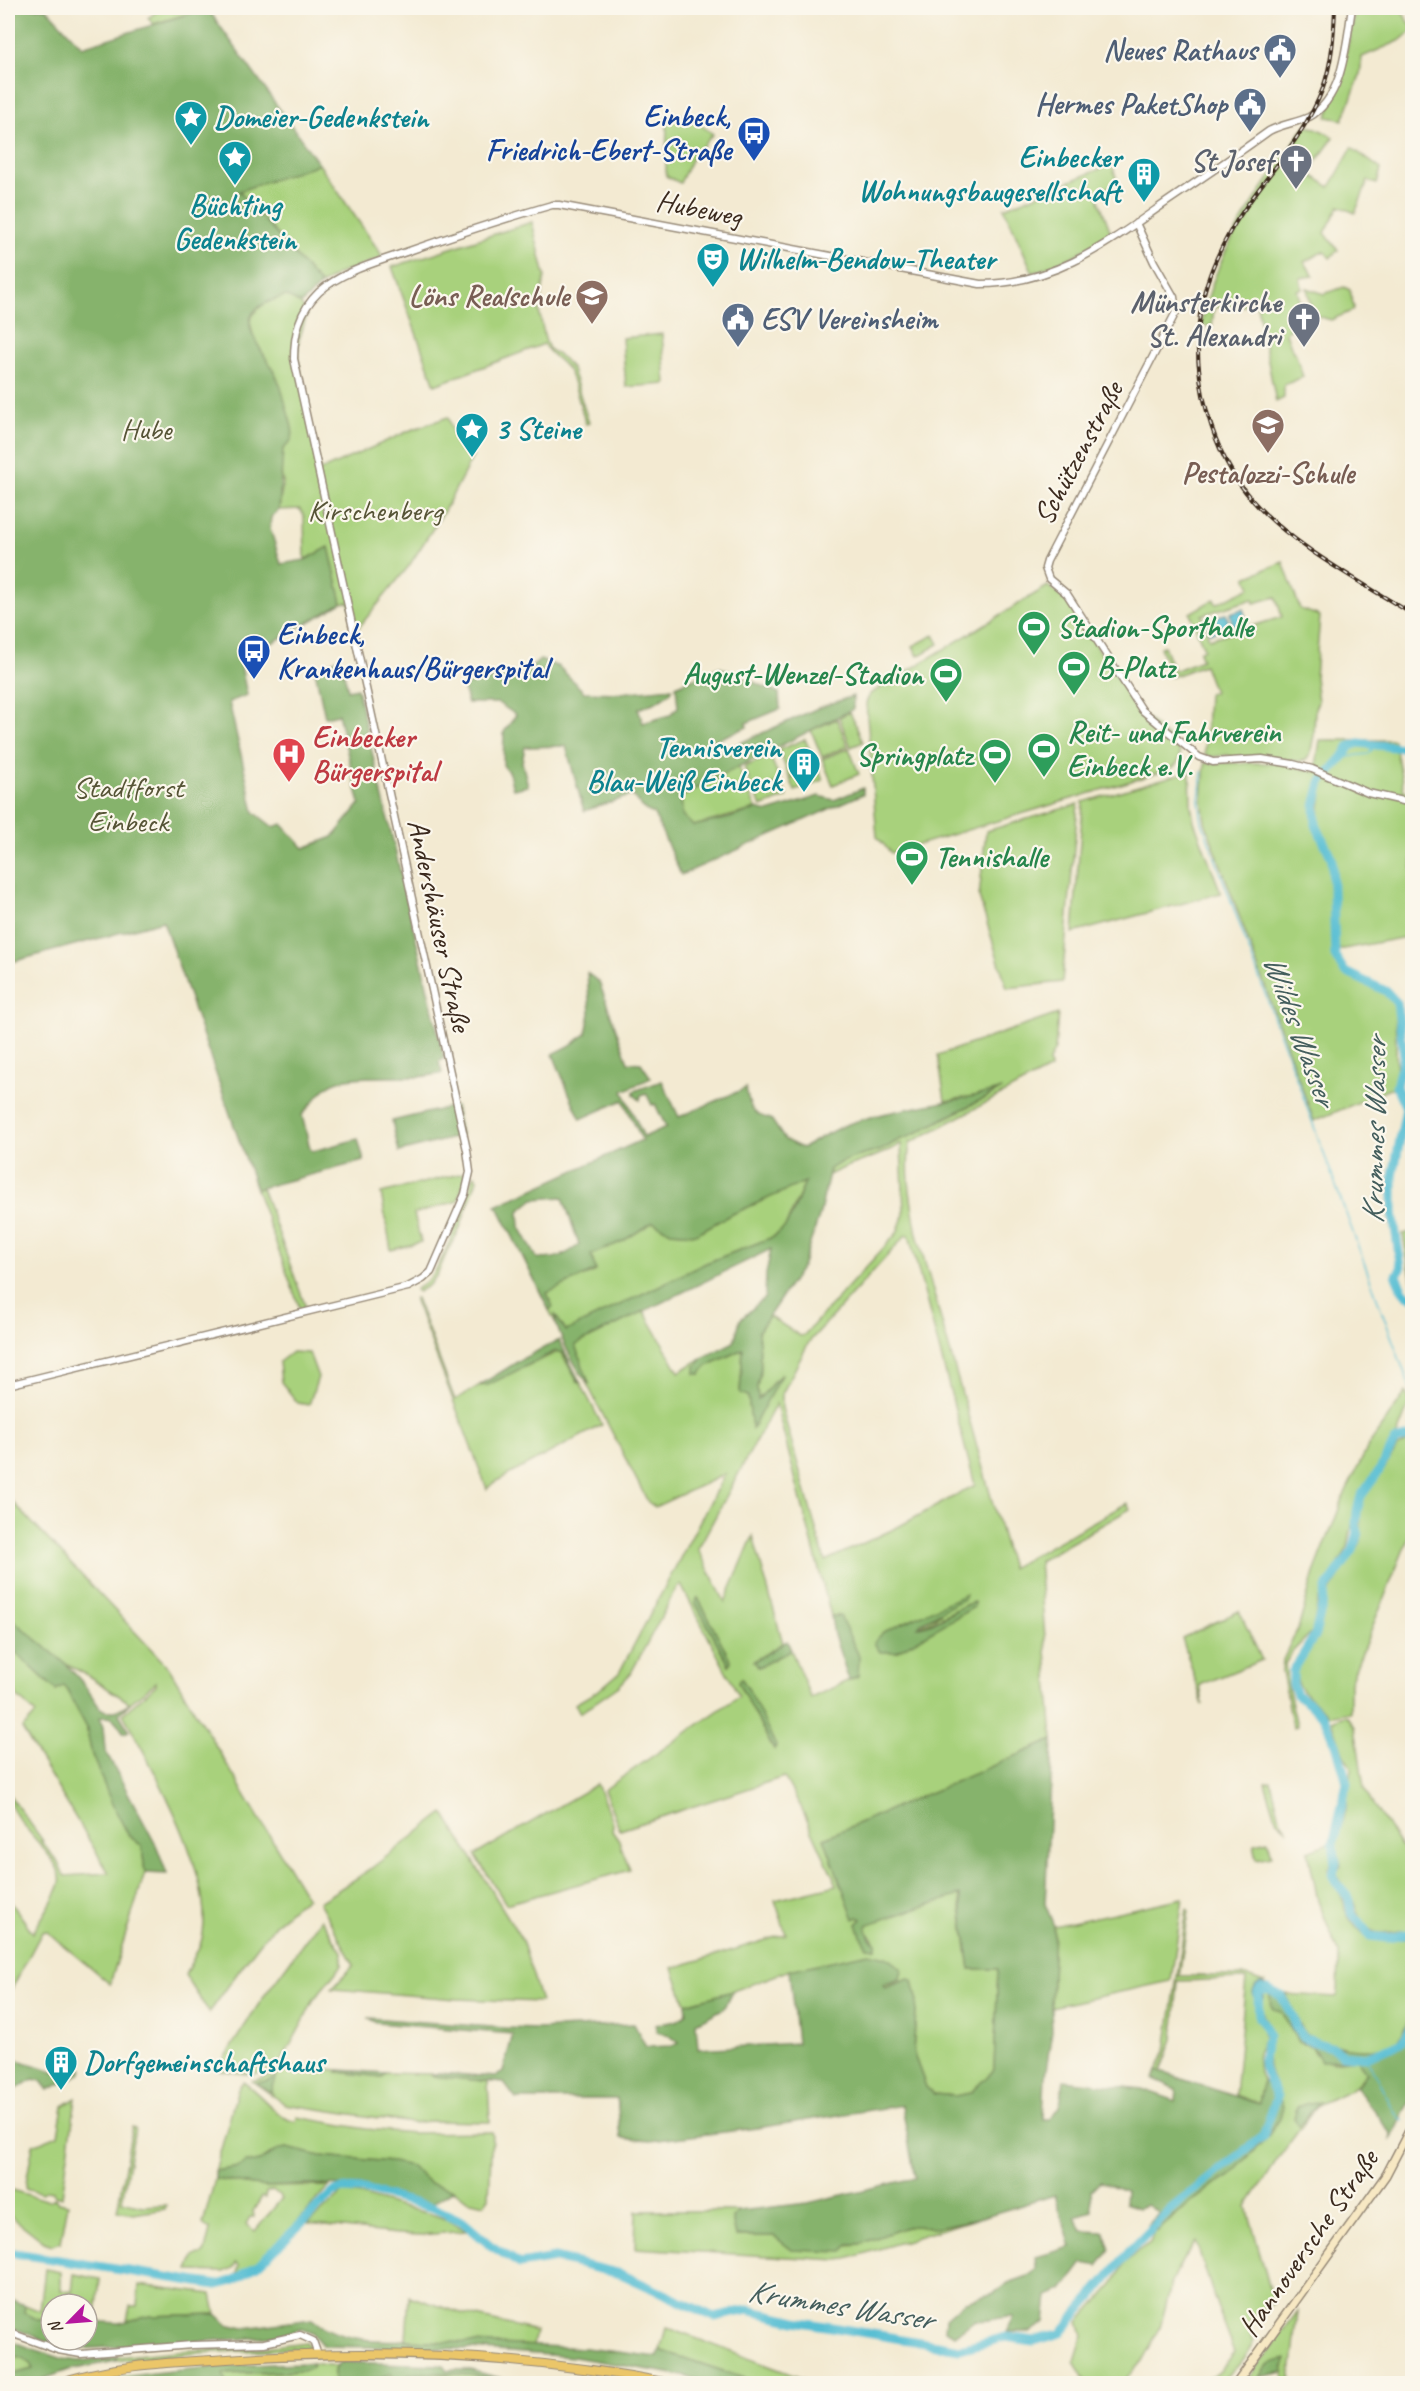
<svg xmlns="http://www.w3.org/2000/svg" width="1420" height="2391" viewBox="0 0 1420 2391" font-family="Caveat,sans-serif">
	<style>
		.green { fill: #a8d17c; stroke: #727e4d; stroke-width: 1.5; fill-rule: evenodd }
		.forest { fill: #86b36c; stroke: #606e45; stroke-width: 1.5; fill-rule: evenodd }
		.water { fill: #56bed3; stroke: #487478; stroke-width: 1.5 }
		.lines { fill: none; stroke-linecap: round; stroke-linejoin: round }
		.stream { stroke: #56bed3; stroke-width: 1.5 }
		.river { stroke: #56bed3; stroke-width: 9 }
		.tertiary-casing { stroke: #978a78; stroke-width: 9 }
		.secondary-casing { stroke: #978a78; stroke-width: 10 }
		.primary-casing { stroke: #978a78; stroke-width: 10 }
		.tertiary { stroke: #fff; stroke-width: 6 }
		.secondary { stroke: #f7e8c3; stroke-width: 7 }
		.primary { stroke: #ebc669; stroke-width: 8 }
		.rail-casing { stroke: #3b2a1e; stroke-width: 4 }
		.rail { stroke: #fbf7ec; stroke-width: 1.5; stroke-dasharray: 4.5; stroke-linecap: butt }
		.labels { text-anchor: middle; dominant-baseline: central; stroke-width: 4.5; stroke-linejoin: round; paint-order: stroke }
		.service-label { font-size: 30px; font-weight: bold; fill: #4e5e75; stroke: #fbf7ec; text-anchor: end }
		.transit-label { font-size: 30px; font-weight: bold; fill: #164399; stroke: #fbf7ec; text-anchor: end }
		.culture-label { font-size: 30px; font-weight: bold; fill: #0d838f; stroke: #fbf7ec; text-anchor: start }
		.worship-label { font-size: 30px; font-weight: bold; fill: #5b616d; stroke: #fbf7ec; text-anchor: end }
		.street-label { font-size: 30px; fill: #3b2a1e; stroke: #fbf7ec }
		.education-label { font-size: 30px; font-weight: bold; fill: #785e54; stroke: #fbf7ec; text-anchor: end }
		.park-label { font-size: 30px; fill: #565436; stroke: #fbf7ec }
		.leisure-label { font-size: 30px; font-weight: bold; fill: #27864d; stroke: #fbf7ec; text-anchor: start }
		.health-label { font-size: 30px; font-weight: bold; fill: #be3a42; stroke: #fbf7ec; text-anchor: start }
		.water-label { font-size: 32px; font-style: italic; fill: #445e5d; stroke: #fbf7ec }
	</style>
	<rect width="100%" height="100%" fill="#fbf7ec"/>
	<filter id="ink" filterUnits="userSpaceOnUse"><feTurbulence type="fractalNoise" baseFrequency=".0167" numOctaves="2"/><feDisplacementMap in="SourceGraphic" scale="12" xChannelSelector="R" yChannelSelector="G"/><feConvolveMatrix kernelMatrix="1 2 1 2 8 2 1 2 1" color-interpolation-filters="sRGB"/></filter>
	<filter id="wash" filterUnits="userSpaceOnUse"><feTurbulence type="fractalNoise" baseFrequency=".008" numOctaves="4" result="noise"/><feDisplacementMap in="SourceGraphic" scale="24" xChannelSelector="R" yChannelSelector="G"/><feGaussianBlur stdDeviation="1.35" result="paint"/><feColorMatrix in="noise" values="0 0 0 0 0 0 0 0 0 0 0 0 0 0 0 0 0 1.4 0 .05"/><feComposite in="paint" operator="in"/></filter>
	<g filter="url(#wash)">
		<rect width="100%" height="100%" fill="#f3ead2"/>
		<!-- green -->
		<path class="green" d="M162,8H172L174,12L180,9L179,8H206L153,24L148,18Z
			M1356,8H1399L1412,26V31L1399,41L1362,57L1360,75L1343,120L1327,117L1342,71Z
			M675,114L690,117L713,134L692,158L680,183L666,176L667,116Z
			M1305,126L1316,128L1334,137L1308,173L1330,187L1352,148L1381,169L1377,184L1368,181L1355,213L1339,206L1325,233L1338,250L1330,258L1324,251L1304,262L1314,276L1300,278L1302,289L1297,290L1303,313L1291,315L1295,321L1293,328L1288,330L1286,333L1293,352H1295L1303,377L1284,385V398L1276,402L1257,305L1214,307L1212,327L1201,325C1216,247 1261,191 1305,126Z
			M319,164L381,254V258L338,274L321,285L239,191Z
			M1112,164L1118,184L1096,192L1111,233L1074,256L1033,273L1004,208Z
			M532,222L545,276L539,311L545,339L549,349L564,359L572,369L589,423L586,424C580,408 577,388 569,372C563,360 549,356 544,344L435,385L392,267Z
			M1344,287L1350,290L1354,308L1352,311L1331,320L1313,315L1307,288L1324,294Z
			M286,295L301,304L307,314L299,340L298,358L320,471L411,430L448,417C453,432 456,452 473,456L444,511L409,566L355,632L349,602L342,603L329,548L305,560L304,516L300,509L279,510L283,482L250,321C255,306 271,299 286,295Z
			M662,334L666,384L626,387L622,338Z
			M1283,562L1300,609L1320,616L1315,677L1318,702L1315,708L1314,735L1310,755L1306,760L1297,761L1261,756L1232,758L1228,755L1211,757L1205,754L1208,694L1214,692L1204,665L1171,677L1160,647L1164,646L1174,671L1202,660L1199,652L1204,649L1190,613L1214,599L1216,604L1251,587L1246,577ZM1276,597L1282,617L1209,639L1202,615L1253,599L1254,603Z
			M1048,586L1067,601L1140,712L1178,746C1182,757 1180,762 1171,769L891,853L877,837L866,703L870,694Z
			M934,635L939,644L918,656L913,646Z
			M850,712L863,742L851,747L839,717Z
			M837,719L848,746L822,757L811,730Z
			M805,739L816,766L789,777L779,750Z
			M1320,740H1394L1404,791L1412,792V936L1338,950L1334,858L1318,825L1323,783L1326,779L1323,777L1319,781L1314,826L1330,859L1334,957L1344,974L1385,993L1395,1004L1397,1086L1314,1121L1205,822L1202,800L1205,763H1279L1315,772Z
			M849,748L859,774L833,785L822,759Z
			M770,756L781,782L754,793L744,767Z
			M738,766L756,809L693,826L682,815L681,797Z
			M818,768L823,780L795,791L790,779Z
			M1190,771L1191,806L1194,821L1221,893L1073,933L1083,802Z
			M782,784L787,797L761,807L756,794Z
			M1078,804L1062,982L1007,988L979,897L986,831Z
			M1058,1014L1055,1049L1049,1061L1050,1069L910,1143C905,1172 912,1205 917,1234L1011,1568L1127,1503L1130,1509L1039,1561L1053,1740L824,1838L854,1918L858,1916L862,1919L857,1924L875,1948L876,1944L866,1929L868,1924L959,1895L970,1969H998L994,2070L970,2093L955,2096L934,2094L926,2087L913,2052L917,1998L909,1979L885,1988L882,1986L900,1979L869,1953L790,1970L733,1991L686,2004L673,1968L786,1934L775,1900L837,1885L801,1807L784,1777L620,1830L604,1790L739,1696L681,1585L677,1587L631,1673L619,1686L580,1713L575,1704L599,1690L619,1673L725,1474L655,1507L648,1502L586,1382L588,1383L575,1345L644,1311L679,1372L704,1357L695,1367L700,1374L707,1366L743,1349L740,1392L748,1395L752,1427L774,1380L767,1392L758,1400L757,1387L761,1366L758,1332L769,1316L800,1336L804,1335L897,1233L904,1214L901,1144C879,1158 852,1162 829,1175L830,1169C846,1157 863,1156 881,1150C891,1146 897,1139 908,1137L997,1092L945,1101L938,1055ZM906,1235H909L975,1485L894,1529L825,1561L782,1408V1394L809,1342ZM776,1404L831,1616H840L858,1676L811,1698L791,1650L759,1667L754,1661L783,1643L753,1536L725,1602L698,1549ZM698,1598L731,1661L729,1665L695,1602ZM967,1604L931,1630L896,1652L883,1632L941,1613L918,1627H921ZM741,1678L749,1690L773,1749L738,1682Z
			M467,1172L458,1201L414,1214L421,1242L391,1250L381,1193Z
			M474,1175L476,1176L477,1180L458,1233L449,1248L437,1275L429,1285L418,1292L415,1290C420,1286 426,1283 430,1278C444,1262 467,1198 474,1175Z
			M806,1181L785,1227L773,1237L706,1263L566,1332L556,1316L555,1322L549,1310L552,1307L546,1293L596,1271L590,1255L623,1241L653,1222L671,1232L696,1234L728,1216Z
			M262,1188L306,1308L300,1309L256,1189Z
			M1412,1232V1281L1403,1234Z
			M414,1298H416L455,1400L480,1385L482,1386L560,1351L577,1381L580,1382L602,1425L493,1483L487,1489Z
			M292,1352L309,1353L318,1377L309,1405L298,1403L281,1382L279,1362Z
			M1406,1392L1410,1402L1397,1435L1357,1500L1348,1547L1318,1601L1313,1631L1292,1652L1285,1664L1287,1682L1297,1726L1293,1727L1282,1671L1283,1660L1299,1626L1314,1573L1346,1491L1370,1443Z
			M1412,1440V1529L1350,1682V1712L1329,1716C1316,1701 1298,1694 1295,1672L1318,1637L1328,1594L1359,1545L1361,1534L1360,1509L1366,1490L1385,1468L1397,1447Z
			M8,1497L169,1668L307,1898C275,1914 232,1982 209,2013L185,1975C190,1964 197,1953 201,1942C219,1882 152,1766 123,1714L156,1685V1682L130,1703L87,1675L66,1664L8,1616V1559L10,1556L8,1554Z
			M1239,1611L1262,1660L1200,1685L1203,1705L1182,1638Z
			M8,1645L56,1690L63,1684L86,1726L92,1755L129,1835L142,1846L145,1873L110,1984L46,1931L42,1932L8,1996V1898L33,1933C40,1920 57,1896 60,1883C66,1860 8,1822 8,1793L43,1841H41L57,1861L65,1876L109,1873L22,1729L36,1714L8,1688Z
			M1344,1716L1349,1718L1355,1727L1364,1788L1374,1806L1412,1863V1932C1400,1927 1387,1936 1375,1932C1359,1926 1358,1909 1351,1897C1346,1888 1340,1882 1336,1872L1341,1866L1336,1844L1346,1809L1351,1767L1344,1756L1332,1721Z
			M1271,1781L1281,1822L1288,1831L1277,1821L1265,1782Z
			M597,1784L613,1824L612,1831L619,1841L630,1870L506,1904L475,1855Z
			M444,1813L522,1940L541,2002L456,1999L332,1989L354,1965L319,1902L365,1873Z
			M1268,1841L1272,1856L1257,1859L1254,1844Z
			M1330,1843L1333,1861L1328,1870C1331,1881 1338,1889 1343,1899C1345,1903 1344,1908 1346,1912C1350,1921 1362,1936 1371,1939C1385,1942 1400,1935 1412,1941V2015L1398,2040L1384,2048L1372,2050L1347,2048L1314,2039L1305,2034L1285,1994L1336,1997L1338,1994L1339,1953L1318,1901L1308,1851Z
			M1183,1898L1171,1981L1051,2007L1054,1926Z
			M1187,1909L1189,1911L1179,1976H1247L1264,1982L1256,1985L1253,1992L1256,1998V2020L1263,2029L1264,2039L1257,2053L1259,2073L1263,2082L1259,2104L1235,2095L1246,1979L1178,1981L1173,2039L1161,2072L1157,2071L1166,2050Z
			M321,1919L342,1952V1965L314,1999L304,2020L279,2066C261,2078 237,2074 217,2069L264,1996Z
			M1265,1992L1269,1993L1272,2007L1282,2013L1298,2042L1312,2046L1315,2054L1333,2062L1356,2059L1367,2073L1351,2090L1321,2103L1315,2108L1280,2156L1247,2207L1274,2303L1263,2308L1246,2326L1253,2342C1247,2359 1233,2371 1220,2383H1172C1185,2377 1205,2382 1215,2375C1223,2370 1229,2360 1235,2353L1217,2306L1196,2242L1182,2261L1171,2285L1160,2328L1142,2361L1122,2384L1086,2383L1075,2361L1083,2335L1079,2322L1114,2283L1125,2263L1139,2250L1150,2243L1153,2234L1215,2184L1229,2177L1239,2164L1254,2151L1278,2093C1274,2083 1265,2059 1267,2048C1268,2042 1271,2041 1271,2035C1269,2019 1254,2009 1265,1992Z
			M287,2064L288,2067L340,2070L339,2072L382,2077L385,2073L435,2074L432,2076L488,2081L490,2122L429,2121L412,2123L285,2104L252,2081L275,2074Z
			M243,2082C262,2094 277,2119 296,2122L297,2117L366,2129L413,2133L492,2132L489,2198L484,2204L467,2200L454,2190L430,2183L392,2162L320,2156L287,2148L269,2154L264,2160L256,2163L245,2162L239,2167L215,2171L238,2088Z
			M76,2098L62,2197L54,2195L53,2191L45,2190L42,2193L25,2188L33,2145L58,2135L63,2106Z
			M132,2127L135,2128L122,2201L142,2206L166,2205L165,2209L133,2214L117,2211Z
			M215,2179L265,2187L330,2186C309,2208 264,2264 237,2274L239,2265L236,2263L233,2268L224,2272L189,2271L194,2256L201,2255L205,2251L210,2230L203,2224ZM273,2190L282,2198L255,2231L246,2224L250,2217H254L253,2211L262,2197L266,2198V2192Z
			M8,2189L49,2201L55,2198L58,2202L68,2204L61,2242L52,2245L44,2242L8,2214Z
			M344,2192C361,2194 374,2199 390,2204C417,2212 443,2213 466,2231L422,2235L397,2234L308,2224Z
			M636,2211H739L732,2218L736,2236H774L792,2250L859,2244L909,2226L938,2227L972,2220L847,2259L838,2260L635,2248Z
			M45,2269L61,2272V2290L72,2292L74,2274L100,2279L95,2322L87,2321V2304H51V2320H39L23,2313L25,2305L40,2311Z
			M139,2285L212,2294L216,2314L150,2316L127,2321L130,2306H137Z
			M409,2296L464,2314L536,2331L533,2346L406,2340Z
			M1298,2311L1290,2383H1283L1286,2360L1269,2364L1254,2383L1244,2384Z
			M666,2328L674,2330L814,2383H759L660,2350Z
			M306,2342L312,2348L199,2353L116,2361L117,2357L177,2351L266,2347Z
			M8,2355C19,2357 28,2357 33,2369L14,2374L8,2380Z
			M312,2363L337,2366L334,2370V2383H225L224,2374L302,2371L312,2367Z
			M421,2373L471,2375L513,2383L362,2384L391,2374Z"/>
		<!-- forest -->
		<path class="forest" d="M8,8H46L82,47L207,8L319,164L239,191L321,285L301,304L286,296C219,313 263,344 278,380C283,391 285,404 289,416C293,431 297,438 283,449L279,510L271,517L270,528L281,564L305,560L329,547L342,603L240,661L247,695L229,702L254,812L273,827L282,824L304,848L333,837L360,804L338,714L325,717L315,670L340,657L348,690L357,688L444,1058L439,1062L442,1073C411,1083 349,1069 327,1087C318,1095 310,1106 302,1115L310,1149L313,1151L358,1139L364,1161L256,1189L163,921L8,963Z
			M540,660L559,667L584,692L619,693L672,688L671,692L656,702L638,709L643,723L670,715L678,707L676,686L719,667L779,693L780,709L746,723L747,727L713,741L718,753L818,708L853,696V709L681,796L682,815L693,826L729,818L756,809L768,812L819,796L834,800L863,788V794L681,875L654,814L645,810L632,795L584,811L566,746L525,747L522,762L528,786L513,789L509,773L503,765L504,732L516,715L498,703H467L463,685L525,673Z
			M587,973L599,982L628,1062L641,1063L651,1078L623,1091L644,1137L666,1127L655,1104L652,1105L646,1093L641,1095L640,1100L634,1095V1091L662,1081L679,1117L746,1088C750,1108 750,1114 771,1119L785,1140L802,1148C816,1141 829,1132 843,1126C893,1107 951,1104 1002,1089L908,1137C896,1139 891,1146 881,1150C863,1156 846,1157 830,1169L819,1217L802,1267L758,1332L761,1366L757,1387L758,1400L782,1373L752,1429L748,1396L740,1393L743,1349L707,1366L700,1374H695V1367L704,1357L734,1342L740,1320L765,1297L766,1274L771,1249L575,1345L589,1383C578,1374 555,1330 555,1315L566,1331L706,1263L773,1237L785,1227L793,1213L805,1182L728,1216L696,1234L671,1232L653,1222L623,1241L591,1255L596,1270L547,1293L553,1307L549,1310L499,1209L496,1206L642,1140L623,1100L581,1119C570,1098 562,1076 553,1054L569,1046L586,1034L590,1013ZM563,1197L579,1245C566,1255 554,1261 537,1258L520,1227L519,1211L534,1199Z
			M455,1106L461,1136L399,1152L392,1121Z
			M559,1340L580,1382L577,1381L563,1353L556,1351L488,1385H480L522,1359Z
			M966,1594L965,1598L922,1622L918,1627C938,1625 955,1607 974,1602V1607L896,1652H880L874,1643L883,1632Z
			M698,1598L731,1661L729,1665L695,1602Z
			M8,1616L66,1664L83,1683L100,1708L106,1711H116L130,1703L119,1714L129,1731L124,1733C116,1722 114,1714 99,1718L103,1727L105,1750L157,1847L167,1874L145,1873L142,1846L129,1836L112,1804L92,1755L86,1726L64,1685L56,1690L8,1645Z
			M831,1616H840L859,1656L858,1676L849,1680L834,1635Z
			M787,1641L791,1650L758,1667L754,1661Z
			M741,1678L749,1690L776,1746L774,1750L738,1682Z
			M1053,1740L1045,1904L1054,1926L1051,2007L1052,2031L1045,2076L1043,2119H1050L1060,2105L1064,2080L1142,2089L1176,2101L1177,2089L1154,2079L1157,2071L1259,2104L1263,2082H1273L1283,2107L1280,2119L1268,2136L1229,2177L1215,2184L1174,2216L1158,2231L1148,2225L1159,2213L1147,2205L1138,2208L1125,2203L1126,2191L1100,2181L1091,2190L1092,2211L1075,2216L1082,2231L1104,2232L1110,2250L1098,2266L1083,2263L1063,2290L1048,2296L1045,2322L1031,2332H1007L1013,2317C998,2316 989,2323 975,2320L955,2335L945,2330L946,2318L966,2301L994,2293L1008,2283L1031,2275L1036,2270V2257L1071,2247L1055,2195L972,2220L938,2227L909,2226L859,2244H849L843,2252L792,2250L774,2236H736L732,2218L739,2211L808,2203L915,2178L902,2105L757,2128L650,2141L621,2138L617,2099H516L504,2083L431,2076L438,2073L496,2077L503,2071L513,2034L376,2023L368,2018L505,2028L539,2029L634,2024L646,2047L672,2046L679,2043L670,2036L657,2032L655,2024C667,2023 680,2023 687,2012L686,2004L733,1991L723,2009L696,2023L698,2049L797,2043L789,1970L869,1953L886,1957L902,1969L900,1979L883,1985L885,1988L909,1979L913,1980L917,1998L913,2052L926,2087L934,2094L955,2096L970,2093L994,2070L998,1969H970L960,1895L868,1924L866,1929L870,1938L876,1943V1948L867,1947L862,1939L857,1924L862,1919L858,1917L854,1919L824,1838Z
			M1269,1993L1285,1994C1289,2004 1297,2028 1306,2035C1324,2048 1382,2057 1398,2039C1404,2033 1408,2023 1412,2015V2095L1390,2141L1391,2133L1356,2087L1367,2073L1356,2059L1321,2061L1312,2046L1298,2042L1282,2013L1272,2008Z
			M8,2057L60,2073L83,2069L82,2073L48,2090L41,2081L33,2079L8,2094V2077L11,2072L8,2064Z
			M340,2070L385,2073L382,2077L338,2072Z
			M277,2076L272,2090L273,2093L256,2083L268,2081Z
			M1319,2102L1299,2126L1294,2118L1297,2107L1308,2103Z
			M287,2148L320,2156L392,2162L411,2166L430,2183L454,2190L432,2204L362,2186L305,2185L265,2187L215,2179V2171L239,2167L246,2162C266,2165 268,2150 287,2148Z
			M8,2299L25,2305L24,2313L39,2320H51V2340H87V2321L119,2323L150,2316L216,2314L227,2324L244,2328L312,2319C336,2340 375,2342 406,2340L585,2348L658,2357L660,2350L759,2383H710L679,2375L574,2357L470,2349L323,2346L312,2333L302,2329L269,2337L78,2349L52,2343L8,2326Z
			M8,2340L63,2359L79,2361L117,2357L116,2361L69,2370L32,2383H8V2380L14,2374L33,2369C28,2357 19,2357 8,2355Z
			M1286,2359L1284,2372L1259,2377L1269,2364Z
			M341,2362L443,2365L447,2370H470L500,2378L498,2379C469,2374 439,2372 409,2374L408,2379L404,2382L395,2379L391,2374L362,2383H334V2370Z
			M312,2363V2367L302,2371L224,2374L225,2383H84C159,2370 235,2364 312,2363Z"/>
		<!-- water -->
		<path class="water" d="M1243,609L1248,623L1233,627L1230,613Z
			M1226,614L1230,627L1210,633L1206,619Z
			M1261,1983L1266,1985L1269,1993L1265,1992L1261,2003H1256L1253,1992L1256,1985Z"/>
		<g class="lines">
			<!-- stream -->
			<path class="stream" d="M1343,757L1368,754L1376,745
				M1202,772L1199,800L1202,822L1412,1393V1401
				M1366,2057L1398,2118L1403,2121"/>
			<!-- river -->
			<path class="river" d="M1412,749L1359,743L1350,746L1343,757L1321,782L1315,806L1316,825L1332,859L1335,956L1345,972L1386,991L1397,1003L1404,1055L1396,1086L1406,1108L1393,1176V1213L1401,1269L1396,1276C1400,1285 1403,1295 1412,1297
				M1412,1436L1395,1441L1379,1471L1361,1496L1357,1511L1356,1525L1358,1532L1353,1550L1326,1589L1315,1635L1293,1671V1684L1297,1695L1309,1703L1324,1718L1336,1744L1347,1783L1333,1844L1336,1863L1333,1874L1336,1882L1348,1896L1351,1912L1370,1936L1388,1938L1407,1934L1412,1937
				M8,2252L217,2285L233,2281L259,2264L333,2193L343,2189L364,2190L434,2208L462,2221L490,2245L520,2264L554,2258L621,2274L714,2317L748,2310L796,2321L960,2349L1006,2337L1034,2341L1061,2333L1130,2251L1173,2207L1263,2136L1277,2097C1265,2072 1257,2063 1269,2036L1264,2024L1259,2018L1258,1992L1268,1989L1281,1996L1293,2017L1296,2028L1303,2038L1333,2048L1343,2055L1366,2057L1394,2046L1402,2041L1412,2026"/>
		</g>
	</g>
	<g filter="url(#ink)">
		<g class="lines">
			<defs>
				<path id="tertiary" d="M1136,223L1154,262L1174,297L1176,312L1047,561L1045,568L1049,579L1067,594L1142,710L1199,757L1213,762L1262,759L1293,764L1312,769L1368,793L1412,803
					M8,1385L408,1287L423,1279L431,1272L465,1194L470,1172L467,1150L294,359C294,334 299,311 319,292C342,271 378,262 406,252C455,235 503,219 552,205H559L980,284C1056,284 1108,243 1168,201C1202,178 1236,155 1269,131C1282,124 1296,123 1309,117C1344,98 1346,43 1352,8
					M8,2332L58,2350L81,2354L192,2345L264,2343L300,2335L313,2341L318,2355"/>
				<path id="secondary" d="M1236,2384L1386,2175L1412,2125"/>
				<path id="primary" d="M56,2384C106,2366 160,2363 213,2360C366,2348 523,2354 674,2384"/>
			</defs>
			<!-- tertiary casing -->
			<use href="#tertiary" class="tertiary-casing"/>
			<!-- secondary casing -->
			<use href="#secondary" class="secondary-casing"/>
			<!-- primary casing -->
			<use href="#primary" class="primary-casing"/>
			<!-- tertiary -->
			<use href="#tertiary" class="tertiary"/>
			<!-- secondary -->
			<use href="#secondary" class="secondary"/>
			<!-- primary -->
			<use href="#primary" class="primary"/>
			<defs>
				<path id="rail" d="M1335,8C1334,35 1332,62 1323,88C1304,139 1262,179 1234,225C1218,252 1204,283 1200,314C1191,377 1211,453 1253,501C1291,545 1363,583 1412,614"/>
			</defs>
			<!-- rail casing -->
			<use href="#rail" class="rail-casing"/>
			<!-- rail -->
			<use href="#rail" class="rail"/>
		</g>
	</g>
	<!-- icons -->
	<defs>
		<symbol id="civic-pin" viewBox="-11 -11 22 30"><path d="M0 17L-7.5 6A9.5 9.5 0 1 1 7.5 6Z" fill="#5c6f8a" stroke="#fbf7ec"/><path d="M-.6-6.5H3V-4.5H.6V-3L4-1V1h2V6H-6V1h2V-1L-.6-3ZM-1.2 2.5V6h2.4V2.5Z" fill="#fff"/></symbol>
		<symbol id="sight-pin" viewBox="-11 -11 22 30"><path d="M0 17L-7.5 6A9.5 9.5 0 1 1 7.5 6Z" fill="#0f9aa8" stroke="#fbf7ec"/><path d="M0-6L1.8-2.2L6-1.7L2.9 1.2L3.7 5.4L0 3.3L-3.7 5.4L-2.9 1.2L-6-1.7L-1.8-2.2Z" fill="#fff"/></symbol>
		<symbol id="bus-pin" viewBox="-11 -11 22 30"><path d="M0 17L-7.5 6A9.5 9.5 0 1 1 7.5 6Z" fill="#1a4fb4" stroke="#fbf7ec"/><path d="M-5-6H5V4H4V6H2V4H-2V6H-4V4H-5ZM-3.5-4V0h7V-4ZM-3.5 1.2v1.5H-2V1.2ZM2 1.2v1.5H3.5V1.2Z" fill="#fff"/></symbol>
		<symbol id="church-pin" viewBox="-11 -11 22 30"><path d="M0 17L-7.5 6A9.5 9.5 0 1 1 7.5 6Z" fill="#6b7280" stroke="#fbf7ec"/><path d="M-1.2-6h2.4v3.5h3.3v2.4h-3.3V6h-2.4V-.1h-3.3v-2.4h3.3Z" fill="#fff"/></symbol>
		<symbol id="building-pin" viewBox="-11 -11 22 30"><path d="M0 17L-7.5 6A9.5 9.5 0 1 1 7.5 6Z" fill="#0f9aa8" stroke="#fbf7ec"/><path d="M-4-6H4V6H1V3H-1V6H-4ZM-2.5-4.3h1.7v1.8h-1.7ZM.8-4.3h1.7v1.8H.8ZM-2.5-1h1.7V.8h-1.7ZM.8-1h1.7V.8H.8Z" fill="#fff"/></symbol>
		<symbol id="theatre-pin" viewBox="-11 -11 22 30"><path d="M0 17L-7.5 6A9.5 9.5 0 1 1 7.5 6Z" fill="#0f9aa8" stroke="#fbf7ec"/><path d="M-5-5.5Q0-4 5-5.5V0Q5 5 0 6Q-5 5-5 0ZM-3.3-2.5H-1v1.5H-3.3ZM1-2.5H3.3v1.5H1ZM-2.8 1Q0 5.5 2.8 1Z" fill="#fff"/></symbol>
		<symbol id="school-pin" viewBox="-11 -11 22 30"><path d="M0 17L-7.5 6A9.5 9.5 0 1 1 7.5 6Z" fill="#8d6e63" stroke="#fbf7ec"/><path d="M0-5L7-2L0 1L-7-2ZM-4 1L0 2.5L4 1V4Q0 6-4 4Z" fill="#fff"/></symbol>
		<symbol id="stadium-pin" viewBox="-11 -11 22 30"><path d="M0 17L-7.5 6A9.5 9.5 0 1 1 7.5 6Z" fill="#2e9e5b" stroke="#fbf7ec"/><path d="M0-5a6.5 5 0 1 0 0 10a6.5 5 0 1 0 0-10ZM-3.5-1.8h7v3.6h-7Z" fill="#fff"/></symbol>
		<symbol id="hospital-pin" viewBox="-11 -11 22 30"><path d="M0 17L-7.5 6A9.5 9.5 0 1 1 7.5 6Z" fill="#e0444e" stroke="#fbf7ec"/><path d="M-5-5h3v3.5h4V-5h3V5h-3V1.5h-4V5h-3Z" fill="#fff"/></symbol>
	</defs>
	<g fill-rule="evenodd">
		<use href="#civic-pin" x="1261" y="31" width="38" height="52"/>
		<use href="#civic-pin" x="1231" y="85" width="38" height="52"/>
		<use href="#sight-pin" x="172" y="98" width="38" height="52"/>
		<use href="#bus-pin" x="735" y="114" width="38" height="52"/>
		<use href="#sight-pin" x="216" y="138" width="38" height="52"/>
		<use href="#church-pin" x="1277" y="142" width="38" height="52"/>
		<use href="#building-pin" x="1125" y="155" width="38" height="52"/>
		<use href="#theatre-pin" x="694" y="240" width="38" height="52"/>
		<use href="#school-pin" x="573" y="277" width="38" height="52"/>
		<use href="#civic-pin" x="719" y="300" width="38" height="52"/>
		<use href="#church-pin" x="1285" y="300" width="38" height="52"/>
		<use href="#school-pin" x="1249" y="406" width="38" height="52"/>
		<use href="#sight-pin" x="453" y="410" width="38" height="52"/>
		<use href="#stadium-pin" x="1015" y="608" width="38" height="52"/>
		<use href="#bus-pin" x="235" y="632" width="38" height="52"/>
		<use href="#stadium-pin" x="1055" y="648" width="38" height="52"/>
		<use href="#stadium-pin" x="927" y="655" width="38" height="52"/>
		<use href="#stadium-pin" x="1025" y="730" width="38" height="52"/>
		<use href="#hospital-pin" x="270" y="735" width="38" height="52"/>
		<use href="#stadium-pin" x="976" y="736" width="38" height="52"/>
		<use href="#building-pin" x="785" y="745" width="38" height="52"/>
		<use href="#stadium-pin" x="893" y="838" width="38" height="52"/>
		<use href="#building-pin" x="42" y="2043" width="38" height="52"/>
	</g>
	<g class="labels">
		<!-- service labels -->
		<g class="service-label">
			<text x="1257" y="50">Neues Rathaus</text>
			<text x="1227" y="104">Hermes PaketShop</text>
			<text x="761" y="319" text-anchor="start">ESV Vereinsheim</text>
		</g>
		<!-- transit labels -->
		<g class="transit-label">
			<text x="731" y="116">Einbeck,<tspan x="731" dy="34">Friedrich-Ebert-Straße</tspan></text>
			<text x="277" y="634" text-anchor="start">Einbeck,<tspan x="277" dy="34">Krankenhaus/Bürgerspital</tspan></text>
		</g>
		<!-- culture labels -->
		<g class="culture-label">
			<text x="214" y="117">Domeier-Gedenkstein</text>
			<text x="1121" y="157" text-anchor="end">Einbecker<tspan x="1121" dy="34">Wohnungsbaugesellschaft</tspan></text>
			<text x="235" y="205" text-anchor="middle">Büchting<tspan x="235" dy="34">Gedenkstein</tspan></text>
			<text x="736" y="259">Wilhelm-Bendow-Theater</text>
			<text x="495" y="429">3 Steine</text>
			<text x="781" y="747" text-anchor="end">Tennisverein<tspan x="781" dy="34">Blau-Weiß Einbeck</tspan></text>
			<text x="84" y="2062">Dorfgemeinschaftshaus</text>
		</g>
		<!-- worship labels -->
		<g class="worship-label">
			<text x="1273" y="161">St Josef</text>
			<text x="1281" y="302">Münsterkirche<tspan x="1281" dy="34">St. Alexandri</tspan></text>
		</g>
		<!-- street labels -->
		<g class="street-label">
			<text transform="translate(699 208) rotate(11)">Hubeweg</text>
			<text transform="translate(1078 453) rotate(-62)">Schützenstraße</text>
			<text transform="translate(440 925) rotate(78)">Andershäuser Straße</text>
			<text transform="translate(1308 2243) rotate(-55)">Hannoversche Straße</text>
		</g>
		<!-- education labels -->
		<g class="education-label">
			<text x="569" y="296">Löns Realschule</text>
			<text x="1268" y="473" text-anchor="middle">Pestalozzi-Schule</text>
		</g>
		<!-- park labels -->
		<g class="park-label">
			<text x="146" y="429">Hube</text>
			<text x="375" y="510">Kirschenberg</text>
			<text x="128" y="787">Stadtforst<tspan x="128" dy="34">Einbeck</tspan></text>
		</g>
		<!-- leisure labels -->
		<g class="leisure-label">
			<text x="1057" y="627">Stadion-Sporthalle</text>
			<text x="1097" y="667">B-Platz</text>
			<text x="923" y="674" text-anchor="end">August-Wenzel-Stadion</text>
			<text x="1067" y="732">Reit- und Fahrverein<tspan x="1067" dy="34">Einbeck e.V.</tspan></text>
			<text x="972" y="755" text-anchor="end">Springplatz</text>
			<text x="935" y="857">Tennishalle</text>
		</g>
		<!-- health labels -->
		<g class="health-label">
			<text x="312" y="737">Einbecker<tspan x="312" dy="34">Bürgerspital</tspan></text>
		</g>
		<!-- water labels -->
		<g class="water-label">
			<text transform="translate(1300 1030) rotate(70)">Wildes Wasser</text>
			<text transform="translate(1374 1131) rotate(-89)">Krummes Wasser</text>
			<text transform="translate(840 2305) rotate(9)">Krummes Wasser</text>
		</g>
	</g>
	<!-- margin -->
	<rect width="1420" height="2391" fill="none" stroke="#fbf7ec" stroke-width="30"/>
	<!-- north arrow -->
	<g transform="translate(69 2322) rotate(245)"><circle r="28" fill="#fbf7ec" stroke="#aea59a" stroke-width="1.5"/>
	<path d="M0-4.5L10 22L0 15L-10 22Z" fill="#b5179e"/>
	<text y="-9" font-size="16" font-weight="bold" text-anchor="middle" fill="#3b2a1e">N</text>
	</g>
</svg>
